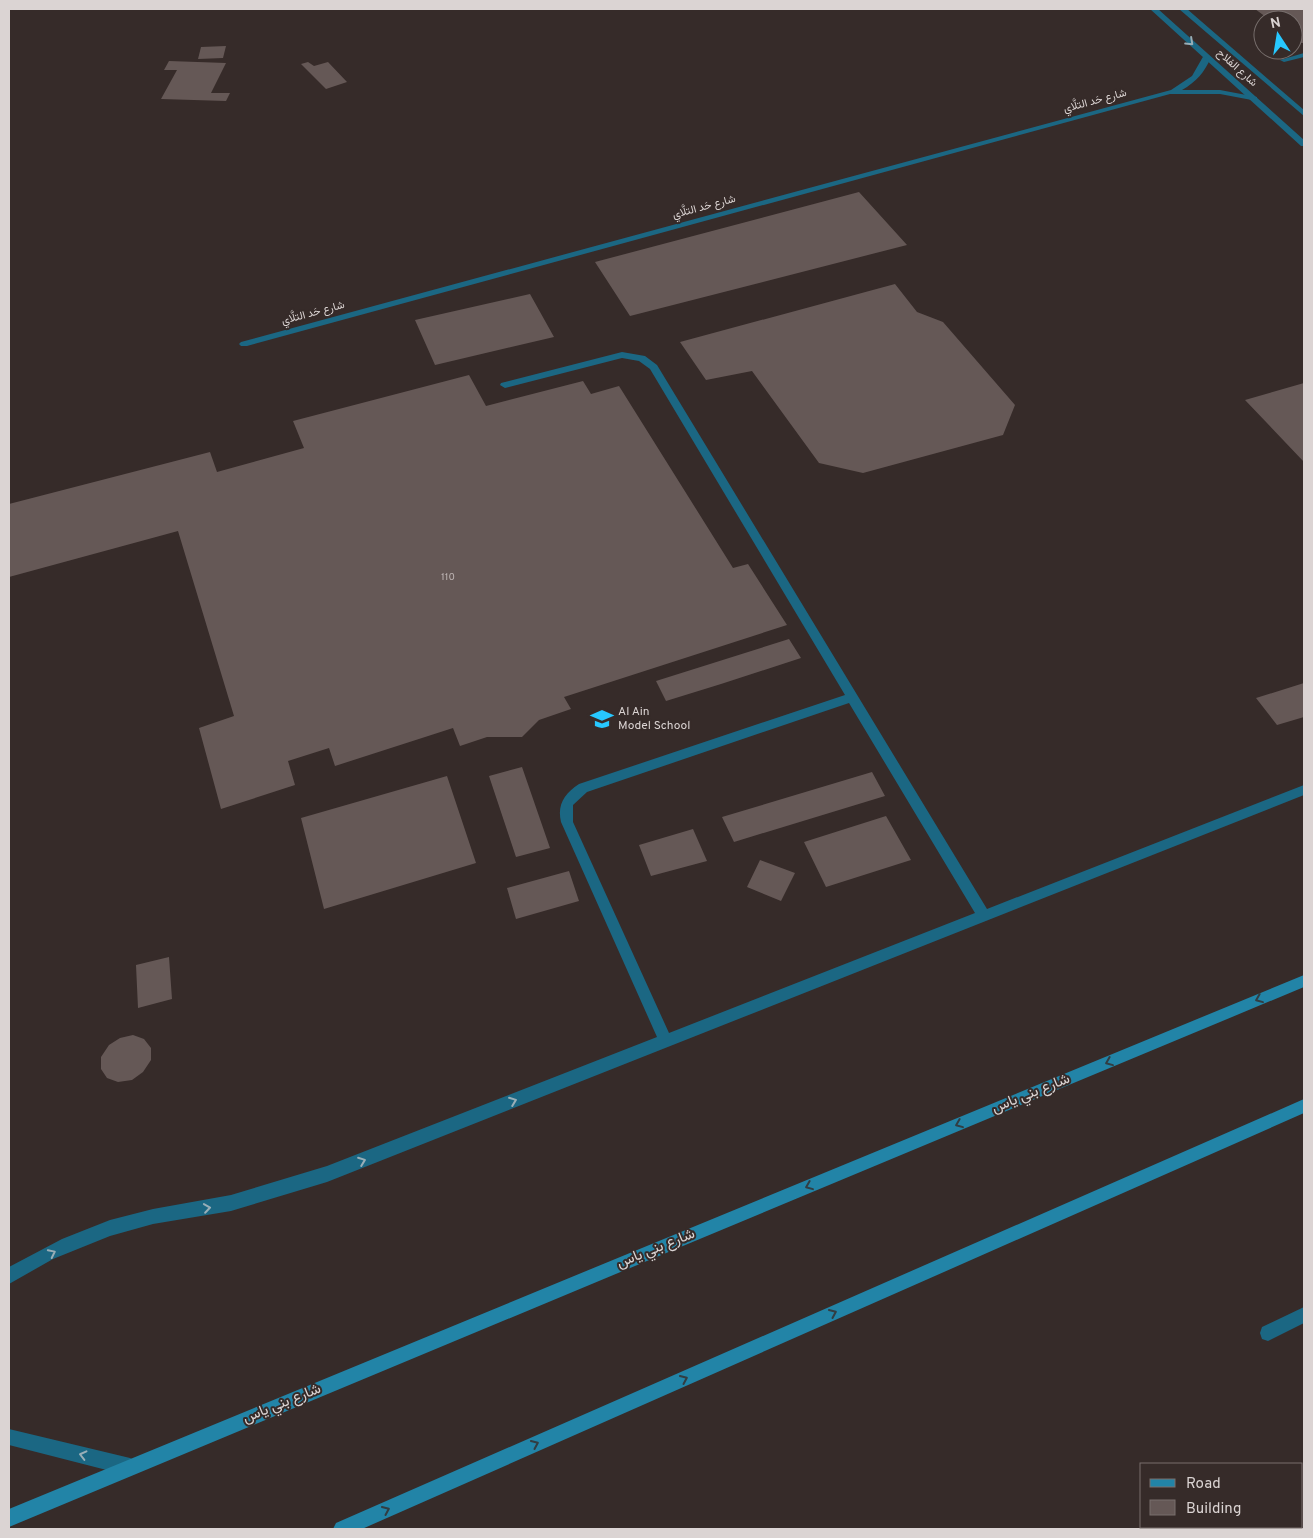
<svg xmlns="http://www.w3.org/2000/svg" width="1313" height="1538" viewBox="0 0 1313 1538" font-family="Overpass,Vazirmatn,sans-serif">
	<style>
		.building { fill: #655856 }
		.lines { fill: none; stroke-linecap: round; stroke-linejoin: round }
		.service { fill: #1b6783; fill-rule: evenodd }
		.minor { fill: #1b6783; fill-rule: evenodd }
		.tertiary { fill: #1b6783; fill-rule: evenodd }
		.secondary { fill: #2284a7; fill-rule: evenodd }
		.oneway { stroke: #98aeb7 }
		.oneway2 { stroke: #323d42 }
		.labels { text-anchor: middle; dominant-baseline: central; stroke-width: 4; stroke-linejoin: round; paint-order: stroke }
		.number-label { font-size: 10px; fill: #beb5b4 }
		.far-street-label { font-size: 11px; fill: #dbd4d3; stroke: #362b29 }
		.poi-label { font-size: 12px; fill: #dbd4d3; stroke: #362b29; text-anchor: start }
		.near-street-label { font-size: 15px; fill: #dbd4d3; stroke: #362b29 }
	</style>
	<rect width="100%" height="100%" fill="#362b29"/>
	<!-- building -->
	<path class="building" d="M1255,9H1304V43H1301L1293,37V20H1270Z
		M226,46L223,58L198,59L201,47Z
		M169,61L226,63L211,93H230L226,101L161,99L177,70H164Z
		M308,62L314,66L328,62L347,82L326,89L301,64Z
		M859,192L907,245L630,316L595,262Z
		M895,284L917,312L943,322L1015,405L1003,435L863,473L819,463L752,371L706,380L680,342Z
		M530,294L554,337L435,365L415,320Z
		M469,375L486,406L583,381L591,394L619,386L733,568L748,564L787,625L564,697L571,709L539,720L522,737H487L460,746L453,728L335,766L329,748L288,761L295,785L221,809L199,728L234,716L178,531L9,577V504L210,452L217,472L304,448L293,421Z
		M1304,383V462L1245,400Z
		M789,639L801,658L721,684L666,701L656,681Z
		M1304,683V717L1277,725L1256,698Z
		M522,767L550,848L516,857L489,776Z
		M872,772L885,796L734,842L722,817Z
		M447,776L476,863L324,909L301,818Z
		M886,816L911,860L826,887L804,842Z
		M693,829L707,861L651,876L639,845Z
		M760,860L795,873L781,901L747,887Z
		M569,871L579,901L516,919L507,888Z
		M169,957L172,999L138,1008L136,965Z
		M133,1035L144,1039L151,1048V1060L143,1072L132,1080L118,1082L107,1078L101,1069V1057L109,1045L120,1038Z"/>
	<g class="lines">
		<!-- service -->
		<path class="service" d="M1304,53V57L1284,62L1280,60Z
			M622,352L645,356L657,365L987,909L1304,785V795L327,1182L231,1211L153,1224L110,1236L53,1259L9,1284V1267L62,1239L110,1220L153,1209L231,1195L327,1166L657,1037L561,822C557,805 564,794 579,784L845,695L650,369L639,361L622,358L505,388L500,385L501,383ZM849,703L975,913L669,1033L573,822V805L587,792Z
			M9,1429L130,1458L136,1461L139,1467L136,1473L130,1476L9,1445Z"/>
		<!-- minor -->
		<path class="minor" d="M1204,55L1211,57C1205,72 1196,82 1182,90H1220L1257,97V101L1220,94H1170L247,346H241L239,344L241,342L1171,90L1192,76Z
			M1304,1307V1323L1268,1341L1262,1339L1260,1333L1262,1327Z"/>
		<!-- tertiary -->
		<path class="tertiary" d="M1150,9H1158L1304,140V146H1301Z
			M1179,9H1187L1304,110V116Z"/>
		<!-- secondary -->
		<path class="secondary" d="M1304,975V987L9,1527V1509Z
			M1304,1099V1113L362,1529H333L336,1523Z"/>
	</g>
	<!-- one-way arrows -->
	<defs><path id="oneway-chevron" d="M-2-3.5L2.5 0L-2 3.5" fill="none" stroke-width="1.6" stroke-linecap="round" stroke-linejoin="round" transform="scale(1.25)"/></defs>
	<g class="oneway">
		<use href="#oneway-chevron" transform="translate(1190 42) rotate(43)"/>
		<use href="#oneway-chevron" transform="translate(513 1101) rotate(-21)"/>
		<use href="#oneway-chevron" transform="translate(362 1161) rotate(-21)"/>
		<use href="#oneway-chevron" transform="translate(207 1208) rotate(-8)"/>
		<use href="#oneway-chevron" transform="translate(52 1253) rotate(-26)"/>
		<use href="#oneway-chevron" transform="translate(83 1455) rotate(-166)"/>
	</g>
	<g class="oneway2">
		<use href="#oneway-chevron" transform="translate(1259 999) rotate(158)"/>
		<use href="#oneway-chevron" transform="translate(1109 1062) rotate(158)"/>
		<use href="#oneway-chevron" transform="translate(959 1124) rotate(158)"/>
		<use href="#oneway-chevron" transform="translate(809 1186) rotate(158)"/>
		<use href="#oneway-chevron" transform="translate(833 1313) rotate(-24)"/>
		<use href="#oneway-chevron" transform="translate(684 1379) rotate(-24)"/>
		<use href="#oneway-chevron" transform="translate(535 1444) rotate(-24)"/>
		<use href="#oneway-chevron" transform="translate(386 1510) rotate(-24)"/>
	</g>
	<!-- icons -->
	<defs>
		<symbol id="school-bare" viewBox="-9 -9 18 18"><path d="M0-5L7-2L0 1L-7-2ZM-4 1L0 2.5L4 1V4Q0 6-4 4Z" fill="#27c8ff" stroke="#362b29" stroke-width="2.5" paint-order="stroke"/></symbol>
	</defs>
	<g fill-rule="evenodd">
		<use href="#school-bare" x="586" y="703" width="32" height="32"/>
	</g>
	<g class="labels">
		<!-- number labels -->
		<g class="number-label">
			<text x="448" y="577">110</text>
		</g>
		<!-- far-street labels -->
		<g class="far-street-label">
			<text transform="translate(1237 68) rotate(42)">شارع الفلاح</text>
			<text transform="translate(1095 101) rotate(-15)">شارع حَد التلَّاي</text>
			<text transform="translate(704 207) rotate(-15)">شارع حَد التلَّاي</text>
			<text transform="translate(313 313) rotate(-15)">شارع حَد التلَّاي</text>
		</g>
		<!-- poi labels -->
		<g class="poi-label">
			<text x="618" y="712">Al Ain<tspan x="618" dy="14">Model School</tspan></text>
		</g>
		<!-- near-street labels -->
		<g class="near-street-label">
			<text transform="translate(1031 1094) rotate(-22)">شارع بني ياس</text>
			<text transform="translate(656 1249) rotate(-22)">شارع بني ياس</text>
			<text transform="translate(282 1404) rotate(-22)">شارع بني ياس</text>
		</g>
	</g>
	<!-- border -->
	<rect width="1313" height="1538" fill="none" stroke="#dbd4d3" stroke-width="20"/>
	<!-- legend -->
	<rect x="1140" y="1463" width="162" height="65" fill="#362b29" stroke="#786f6d"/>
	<rect x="1150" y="1479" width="25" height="8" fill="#2284a7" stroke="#786f6d"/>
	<text x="1186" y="1488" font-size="15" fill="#dbd4d3">Road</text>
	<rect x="1150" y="1500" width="25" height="15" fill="#655856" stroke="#786f6d"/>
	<text x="1186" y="1513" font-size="15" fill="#dbd4d3">Building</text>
	<!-- north arrow -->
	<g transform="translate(1278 35) rotate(348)"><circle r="24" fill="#362b29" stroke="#786f6d"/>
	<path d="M0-4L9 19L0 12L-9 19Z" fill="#27c8ff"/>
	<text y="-8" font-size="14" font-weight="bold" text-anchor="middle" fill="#dbd4d3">N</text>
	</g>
</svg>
